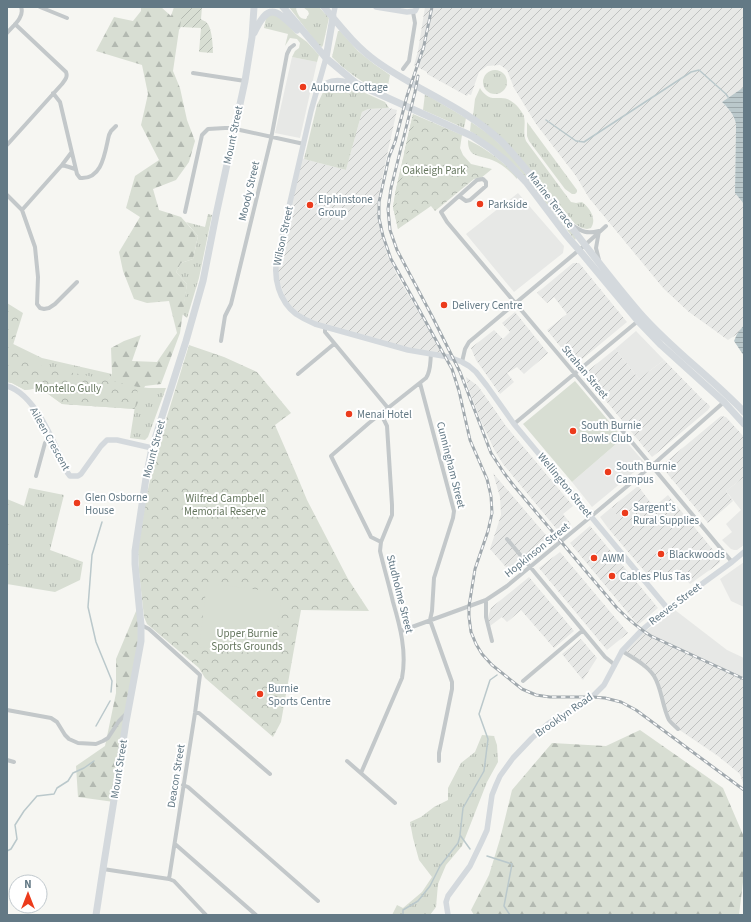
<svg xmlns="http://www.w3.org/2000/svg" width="751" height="922" viewBox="0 0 751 922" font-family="'Source Sans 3',sans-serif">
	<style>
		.built { fill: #e7e8e6 }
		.industrial { fill: url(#industrial-furrows) }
		.grass { fill: url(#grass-tufts) }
		.forest { fill: url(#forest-firs) }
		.park { fill: url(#park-crowns) }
		.garden { fill: url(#garden-furrows) }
		.pitch { fill: #d8ded3 }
		.water { fill: url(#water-rules) }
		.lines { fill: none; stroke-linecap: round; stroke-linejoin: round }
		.stream { stroke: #bac8cb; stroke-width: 1.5 }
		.street { stroke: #c3c8ca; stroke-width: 4 }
		.secondary { stroke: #d4d9dd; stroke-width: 5.5 }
		.highway { stroke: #d4d9dd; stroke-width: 7 }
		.rail-casing { stroke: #a1a9ae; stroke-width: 3 }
		.rail { stroke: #fff; stroke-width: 1.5; stroke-dasharray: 4.5; stroke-linecap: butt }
		.poi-dot { fill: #ec3b1c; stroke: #fff; stroke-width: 1.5 }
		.labels { text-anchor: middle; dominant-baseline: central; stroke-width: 4; stroke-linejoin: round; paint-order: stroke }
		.poi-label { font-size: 11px; fill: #637985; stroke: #fff; text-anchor: start }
		.street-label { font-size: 11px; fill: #637985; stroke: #fff }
		.park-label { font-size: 11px; fill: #66775f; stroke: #fff }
	</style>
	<defs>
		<pattern id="industrial-furrows" width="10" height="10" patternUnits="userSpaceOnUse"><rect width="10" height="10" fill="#e7e8e6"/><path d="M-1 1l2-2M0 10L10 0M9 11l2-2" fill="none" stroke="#bfc1c0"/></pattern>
		<pattern id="grass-tufts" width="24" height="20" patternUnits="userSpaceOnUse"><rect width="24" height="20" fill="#d8ded3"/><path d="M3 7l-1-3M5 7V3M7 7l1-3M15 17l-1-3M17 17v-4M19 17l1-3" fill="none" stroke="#b3b9b1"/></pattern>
		<pattern id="forest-firs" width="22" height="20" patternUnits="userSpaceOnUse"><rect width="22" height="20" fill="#d8ded3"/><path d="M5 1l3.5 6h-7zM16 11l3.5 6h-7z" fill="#b3b9b1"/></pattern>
		<pattern id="park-crowns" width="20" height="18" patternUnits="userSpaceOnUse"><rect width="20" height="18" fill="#d8ded3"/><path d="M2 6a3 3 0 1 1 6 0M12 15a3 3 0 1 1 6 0" fill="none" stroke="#b3b9b1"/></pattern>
		<pattern id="garden-furrows" width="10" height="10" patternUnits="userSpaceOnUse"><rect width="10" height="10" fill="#d8ded3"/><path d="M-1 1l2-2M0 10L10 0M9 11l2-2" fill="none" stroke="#b3b9b1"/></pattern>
		<pattern id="water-rules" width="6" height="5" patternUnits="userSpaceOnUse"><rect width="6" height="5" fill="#bac8cb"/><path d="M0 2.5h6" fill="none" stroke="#9ba7aa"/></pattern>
	</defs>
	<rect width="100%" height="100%" fill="#f6f6f2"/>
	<!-- built -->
	<path class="built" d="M292,57L317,62L300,138L275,133Z
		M518,193L564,246L563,253L514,292L466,234Z
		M636,331L664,360L639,379L615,349Z
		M623,438L645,463L592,507L572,482Z
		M744,477V545L737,550H734L731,549L722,540L732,532L726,524L741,510L726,491Z
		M612,507L620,518L608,528L600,517Z
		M744,562V607L731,601L720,579Z
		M675,610L727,650L744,658V690L644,632Z"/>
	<!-- industrial -->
	<path class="industrial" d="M425,7H744V87L722,102L733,114L735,118L736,124L735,193L744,204V325L737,334L728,340L689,312L664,289L589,198L576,176L536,124L514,88L507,70L500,65L487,66L479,72L471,95L468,94L467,96L427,74V72L414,65L418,51Z
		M389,108L397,110L383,173L377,203L380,228L387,255L399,279L444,356L431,354L315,324L289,308L276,273L301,158L346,170L362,112L368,109Z
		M573,263H579L627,322L575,365L547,330L567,314L554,297L547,303L537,293Z
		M515,312L548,353L524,374L517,367L507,373L514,382L500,394L476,360L471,348L494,330L503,339L510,332L502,323Z
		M615,349L639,379L664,360L702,399L709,405L710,407L708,410L652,457L584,374Z
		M466,377L478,386L506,426L573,506L563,514L571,524L560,533L503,464L494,449L481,421L468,387Z
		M721,416L726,417L744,437V477L726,491L733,501L708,523L661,466Z
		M493,473L551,541L512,574L490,549L501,515L500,497Z
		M638,486L654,507L668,495L718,556L720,562L718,564L690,584L677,569L666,577L661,570L651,579L608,528L619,518L612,507Z
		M590,526L658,608L638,625L570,543Z
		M560,552L628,633L607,650L539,568Z
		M529,577L574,631L554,648L521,610L507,622L502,617L490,626L488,617L491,608Z
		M642,630L681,650L744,679V786L740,774L718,756L678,729L670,721L654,676L622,651Z
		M581,639L597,658L583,680L562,654Z"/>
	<!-- grass -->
	<path class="grass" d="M289,7H297L296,9C298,14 299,19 306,19L309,14L308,11L303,7H319L329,18L323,45L322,47L319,46Z
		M271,14L280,16L296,34L307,42L319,55L317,62L292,57L295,51L299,48L300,43L297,39L290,38L285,46L288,34L264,28L266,18Z
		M338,31H340L358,51L374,64L390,75L386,95C366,84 348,74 332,57Z
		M483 82a12 12 0 1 1 24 0a12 12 0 1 1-24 0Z
		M332,82L343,83L385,102L389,108L368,109L362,112L346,170L304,159L317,105L325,88L328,84Z
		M480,88C481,90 483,93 486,95C490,99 495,98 501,98C510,98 518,105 523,114C527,123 522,131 526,141L571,202L576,203L582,202C590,208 597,219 591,228L587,229L582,228L575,224L557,202L473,116L475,99Z
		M425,94L466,118L464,128L423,110Z
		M471,122L490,135L511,155L576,238L575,240L522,173L508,159L490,145L470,131Z
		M527,122L577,190V192L575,194H572L565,189L529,141L527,136Z
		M468,140C487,149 502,161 517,176V179C510,171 502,164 492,160C485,157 476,157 471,152C468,148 468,144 468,140Z
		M208,214L212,215L199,278L187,318L182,314L187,284L176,272L181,263L193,259L198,236L186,222L205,227Z
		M7,341L42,358L112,374L102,392H69Z
		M138,387L149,388H166L148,437L145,440L130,438Z
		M29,488L64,495L50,550L83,562L80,580L55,592L7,584V499L24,506Z
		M482,735L494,736L497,745L498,762L487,782L462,846L446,865L438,884L436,907L430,915H392L397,905L403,908L422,892L432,877L419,860L413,838L410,822L421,817L434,807L448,800V788L461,763L475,752Z"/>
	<!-- forest -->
	<path class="forest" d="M141,7H161L171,16L174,7H193L179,30L173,71L180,88L187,120L195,141L189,162L176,180L153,189L159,210L181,217L198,236L193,259L181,263L176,272L187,284L180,333L161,384L145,386L135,409L62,404L40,388L25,390L12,383L7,382V345L17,360L101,392L112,374L111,348L124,341L141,335L132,361L157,362L177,333L169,301L147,303L134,299L123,271L119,252L140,217L126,208L135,176L159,160L141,125L148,94L142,65L96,51L114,17L133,21L141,11Z
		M139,604L141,625L114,802L78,797L76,766L105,746L116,693V659Z
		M640,730L723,788L744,837V874L739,915H474L471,910L489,875L500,839L512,790L552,743L606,746Z"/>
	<!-- park -->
	<path class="park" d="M413,114L462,135L460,148L463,155L471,164L492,169L481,178L474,179L435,211L431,206L398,229L393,207L396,189Z
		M7,303L23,313L13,345L43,367L99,378L138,387L135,409L62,404L40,388L25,390L12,383L7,382Z
		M189,345L224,357L257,372L291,413L275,425L295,471L307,500L348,579L369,611L301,610L281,722L273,737L205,678L199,668L147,624L144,617L139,572L138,550L146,498L153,467L165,423Z"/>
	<!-- garden -->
	<path class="garden" d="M183,7H202L201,19C203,21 206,21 207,23C212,28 213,46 213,53L199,52L201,28L180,27Z
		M413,114L414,124L409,147V154L404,153Z
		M403,159L408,160L399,188L396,207L400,227L398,229L393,207L396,189Z"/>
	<!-- pitch -->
	<path class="pitch" d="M575,381L623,438L572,482L523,424Z
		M207,583L282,593L274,656L199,647Z"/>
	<!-- water -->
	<path class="water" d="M744,87V204L735,193L736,124C734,114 729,109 722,102Z
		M744,325V356L734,341L737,334Z"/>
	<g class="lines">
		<!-- stream -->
		<path class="stream" d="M546,120L576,141L584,142L691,72L699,70L726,94L728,97
			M102,522L92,555L88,607L96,642L112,681L111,692
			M96,726L110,701
			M470,849L460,835L463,808L484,771L488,739L479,714L490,680L497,675
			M7,851L11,849L17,839L15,825L24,811L37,796L54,794L57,788L68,781L73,773L84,768L94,761
			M487,856L512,864L504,906L510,915
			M403,915V910L418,901L430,886L440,866L458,843L460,836"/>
		<!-- street -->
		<path class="street" d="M40,7L67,18
			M7,33C13,26 25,17 21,7
			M403,69L409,61L411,48L415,23L413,12
			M193,73L245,81
			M53,93L60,102L77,174L80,178C103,180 105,151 109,135L111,131L116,126
			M240,130L304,144
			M7,145L62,84C65,80 68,77 66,72L15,24
			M62,165L69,167L75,169
			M7,195L22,210L35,247L38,277L37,304L40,308L44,309L49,308L55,304L77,282
			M459,196L466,201L470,200L486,186V182L483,179L477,180L441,212L447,222L575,374L732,562
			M22,210L62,165L71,153
			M185,212L202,135L208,129L225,128H235
			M572,225C582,232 587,234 599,231
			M599,260L596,248L599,231
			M325,327V332L388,408
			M221,341L225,316L231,304L271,139L287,54L290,48L294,45
			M462,362L465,349L469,342L585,245L606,226
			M298,374L334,344
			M420,383L454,511L453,518L434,578L432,611L430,620L452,682V689L439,753V761
			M514,424L638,321
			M36,476L45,443L51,437
			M507,539L605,657L615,665
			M381,542L371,537L331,456L369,423L426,378C431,371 430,363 431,354
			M486,600V617L492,641
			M141,625L149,629L200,675L195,713L169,879
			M401,631L486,600L507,586L594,514L656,462L724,402
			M622,651C633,658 647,665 654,676C662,689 662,706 669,720C671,723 675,726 678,729
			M523,681L582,631
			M7,710L51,718L57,722L65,735L69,739L78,743L96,744L103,741L108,738L119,721L126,714
			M195,713H199L270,774
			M7,760L14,762
			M347,761L395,803
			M361,773L402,678C407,652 400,626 393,602C389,585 384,568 380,551L381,542L392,515V505L387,426L381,414
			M183,785L188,787L318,901
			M175,844L256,915
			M103,869L169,879L174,881L206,915"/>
		<!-- secondary -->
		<path class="secondary" d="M376,7L407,12L415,11L417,7
			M333,17L335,7
			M326,58L311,111L282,237C281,241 282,245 280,249C279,252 277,254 277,258C273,278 279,301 296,314C302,318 308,321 315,324L408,350L449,357L462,362L469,366L476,372L487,386L514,424L668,609
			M317,91C320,88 323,85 327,83C336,78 348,82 357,84
			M7,386C36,394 56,447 67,472L70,476H78L81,474L101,446L107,440H117L152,448
			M448,915L446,902L448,896L470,866L482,841L487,830L492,795L496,785L500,776L513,758L532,738L549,723L592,697L604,685L622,651L642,630L662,613L732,562L744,552"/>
		<!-- highway -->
		<path class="highway" d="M283,7L326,58L357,84L472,136L490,148L506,161L526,182L566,235L579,250L638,321L661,345L724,402L744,424
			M324,7C340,26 356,47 376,61C416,90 465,107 501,141C520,160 536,182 553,203C581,240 609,277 639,312C671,349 711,377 744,412
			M254,33C269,1 276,10 297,30
			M326,58L333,17
			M96,915L103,869L117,781L126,722L141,641V625L135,564V551L146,478L152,448L186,341L203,281L216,215L245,81L252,37L254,7"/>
		<defs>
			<path id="rail" d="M424,46L407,96L395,142L389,157L379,202V218L383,236L391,259L452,369L459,391L470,440L487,479L491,496L492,513L488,531L475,569L469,606V617L471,632L476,644L482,654L492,665L522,689L536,695L550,697H592L605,698L621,702L636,710L744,790
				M423,50L432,7
				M418,76L415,92L391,188L388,209L390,230L397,250L432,316L460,372L491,453L504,473L514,486L617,608C628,619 638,628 651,636L744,679"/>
		</defs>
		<!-- rail casing -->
		<use href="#rail" class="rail-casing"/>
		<!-- rail -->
		<use href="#rail" class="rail"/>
	</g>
	<!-- markers -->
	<g class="poi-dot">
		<circle cx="303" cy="87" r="4"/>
		<circle cx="480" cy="204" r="4"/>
		<circle cx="310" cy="205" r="4"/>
		<circle cx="444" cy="305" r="4"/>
		<circle cx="349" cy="414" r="4"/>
		<circle cx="573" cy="431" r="4"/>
		<circle cx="608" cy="472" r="4"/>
		<circle cx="77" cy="503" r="4"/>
		<circle cx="625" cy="513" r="4"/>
		<circle cx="661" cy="554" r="4"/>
		<circle cx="594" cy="558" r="4"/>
		<circle cx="612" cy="576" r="4"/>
		<circle cx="260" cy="694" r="4"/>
	</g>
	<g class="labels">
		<!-- poi labels -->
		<g class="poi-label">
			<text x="311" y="87">Auburne Cottage</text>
			<text x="318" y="199">Elphinstone<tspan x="318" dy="13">Group</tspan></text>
			<text x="488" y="204">Parkside</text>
			<text x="452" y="305">Delivery Centre</text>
			<text x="357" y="414">Menai Hotel</text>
			<text x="581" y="425">South Burnie<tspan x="581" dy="13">Bowls Club</tspan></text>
			<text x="616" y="466">South Burnie<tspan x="616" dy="13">Campus</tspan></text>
			<text x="85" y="497">Glen Osborne<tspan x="85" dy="13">House</tspan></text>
			<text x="633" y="507">Sargent's<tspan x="633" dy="13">Rural Supplies</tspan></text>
			<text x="669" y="554">Blackwoods</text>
			<text x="602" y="558">AWM</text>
			<text x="620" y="576">Cables Plus Tas</text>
			<text x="268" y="688">Burnie<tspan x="268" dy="13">Sports Centre</tspan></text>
		</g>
		<!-- street labels -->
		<g class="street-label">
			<text transform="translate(233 135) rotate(-78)">Mount Street</text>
			<text transform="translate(249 191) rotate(-77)">Moody Street</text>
			<text transform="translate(551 200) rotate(52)">Marine Terrace</text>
			<text transform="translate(283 236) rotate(-78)">Wilson Street</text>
			<text transform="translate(585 372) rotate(50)">Strahan Street</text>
			<text transform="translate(50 439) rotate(61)">Aileen Crescent</text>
			<text transform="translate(154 449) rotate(-75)">Mount Street</text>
			<text transform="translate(451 465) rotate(76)">Cunningham Street</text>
			<text transform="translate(565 485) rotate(51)">Wellington Street</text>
			<text transform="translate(537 550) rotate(-39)">Hopkinson Street</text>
			<text transform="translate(400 594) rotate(76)">Studholme Street</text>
			<text transform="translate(675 604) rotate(-37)">Reeves Street</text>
			<text transform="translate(564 715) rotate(-35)">Brooklyn Road</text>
			<text transform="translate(119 769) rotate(-81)">Mount Street</text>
			<text transform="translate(176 776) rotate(-81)">Deacon Street</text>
		</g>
		<!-- park labels -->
		<g class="park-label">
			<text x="434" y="170">Oakleigh Park</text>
			<text x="68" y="388">Montello Gully</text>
			<text x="225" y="498">Wilfred Campbell<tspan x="225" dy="13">Memorial Reserve</tspan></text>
			<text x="247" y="633">Upper Burnie<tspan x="247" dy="13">Sports Grounds</tspan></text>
		</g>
	</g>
	<!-- border -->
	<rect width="751" height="922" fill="none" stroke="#637985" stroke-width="16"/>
	<!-- north arrow -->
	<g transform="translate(28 894)"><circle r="19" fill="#ffffff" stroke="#c1c9ce"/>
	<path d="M0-3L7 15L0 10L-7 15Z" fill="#ec3b1c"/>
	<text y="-6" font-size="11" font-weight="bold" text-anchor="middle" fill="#637985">N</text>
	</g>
</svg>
